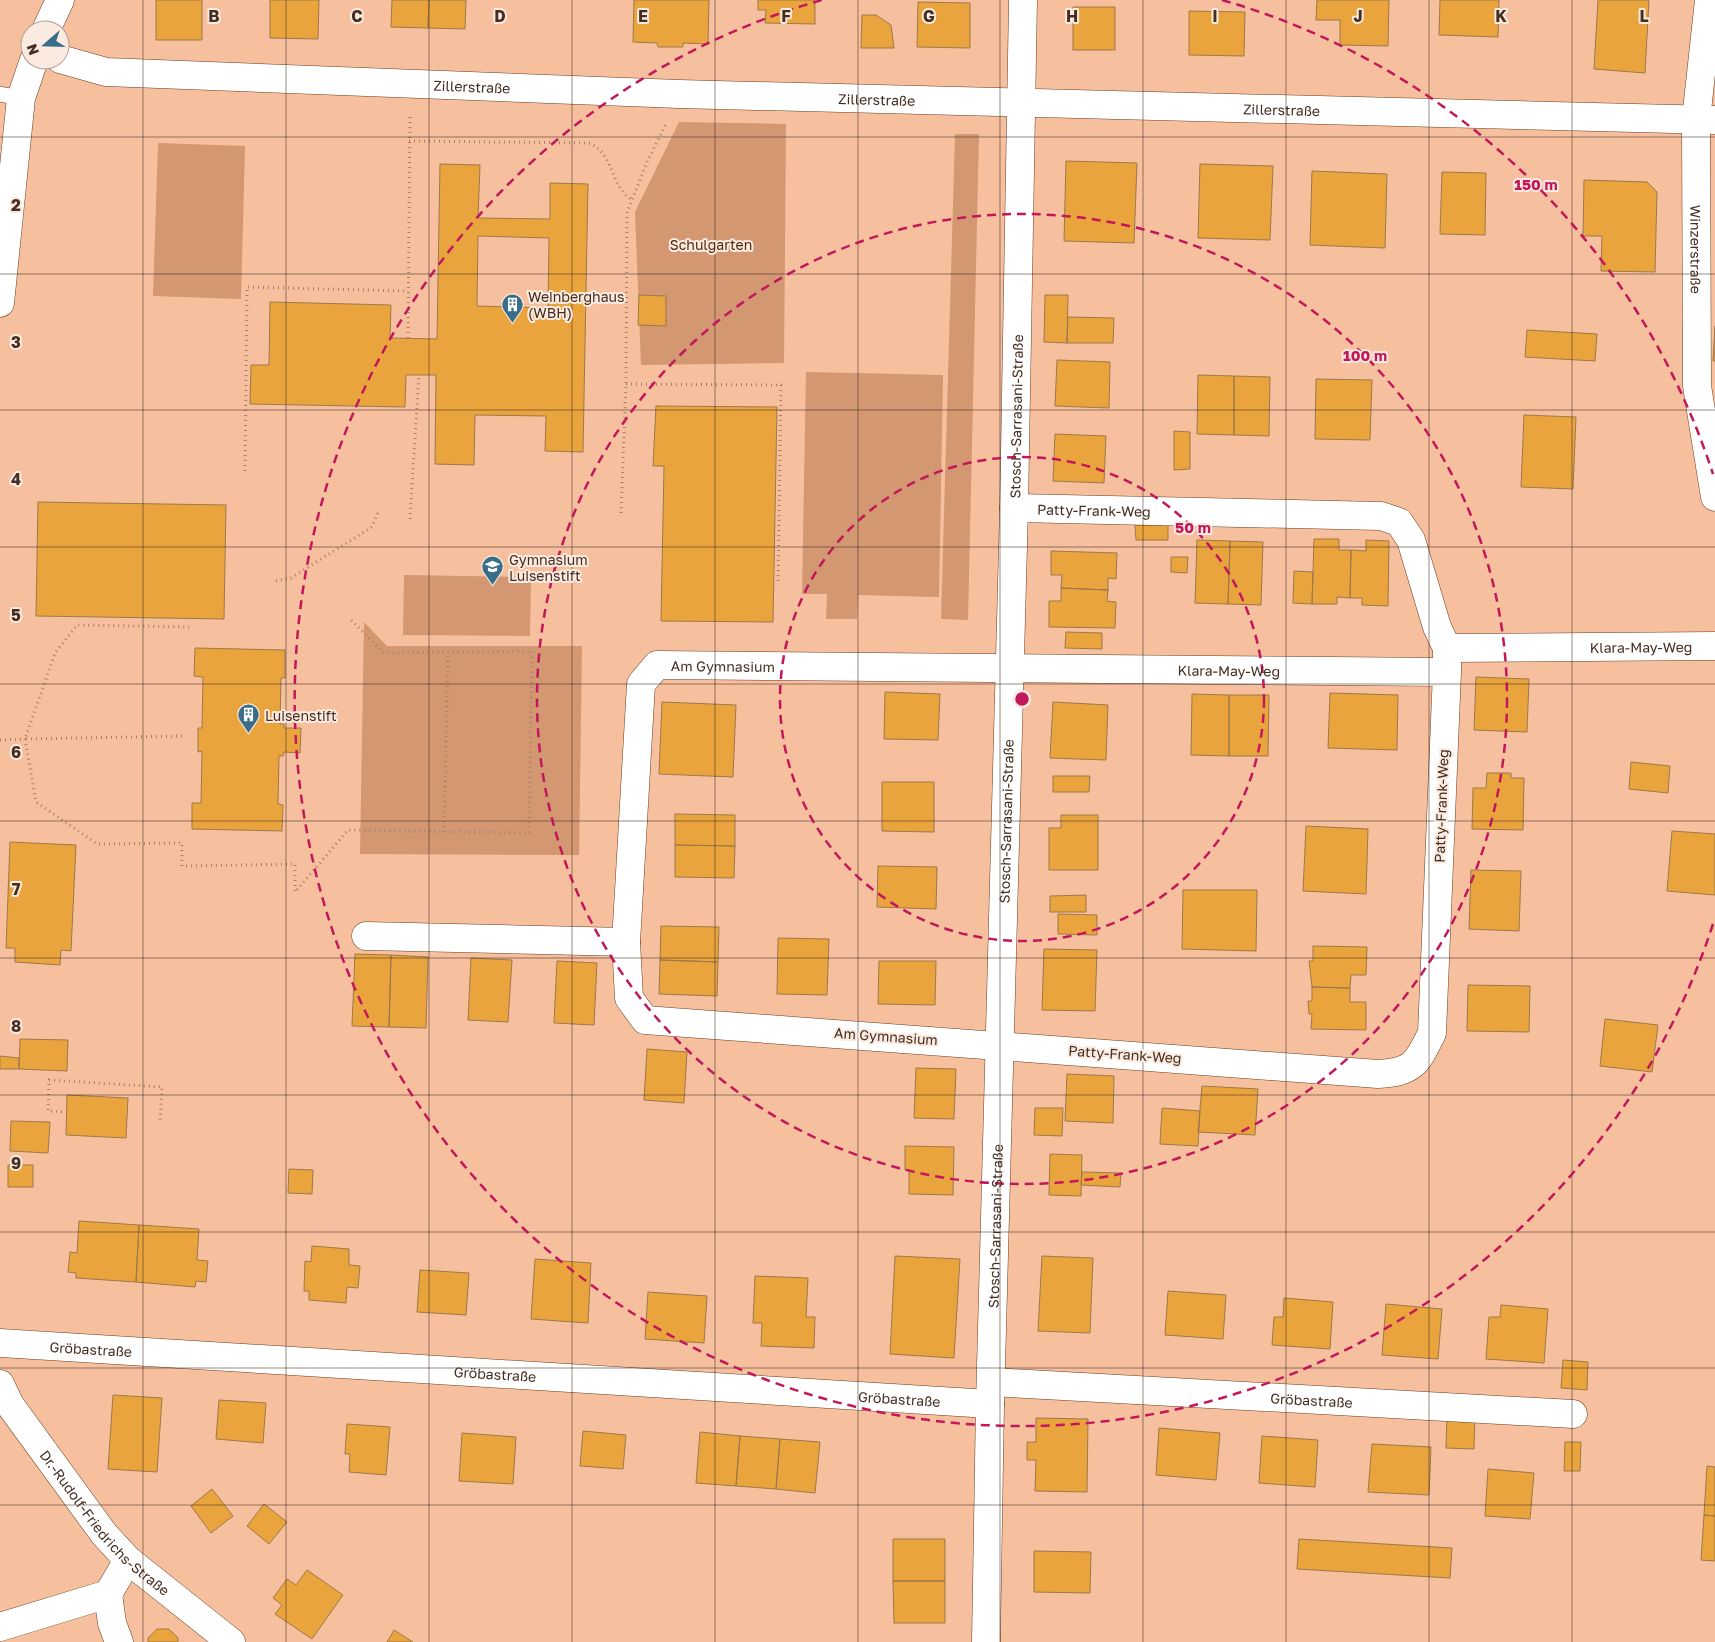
<svg xmlns="http://www.w3.org/2000/svg" width="1715" height="1642" viewBox="0 0 1715 1642" font-family="'Golos Text',sans-serif">
	<style>
		.green { fill: #d39772 }
		.building { fill: #eaa43d; stroke: #9d794a; fill-rule: evenodd }
		.lines { fill: none; stroke-linecap: round; stroke-linejoin: round }
		.lane-casing { stroke: #6b3d1e; stroke-width: 16 }
		.street-casing { stroke: #6b3d1e; stroke-width: 29 }
		.path { stroke: #aa8168; stroke-width: 3; stroke-dasharray: 1 4; stroke-linecap: butt }
		.lane { stroke: #fff; stroke-width: 15 }
		.street { stroke: #fff; stroke-width: 28 }
		.grid { fill: none; stroke: #442e21; stroke-width: 1; stroke-opacity: 0.55 }
		.ring { fill: none; stroke: #c2185b; stroke-width: 2.5; stroke-dasharray: 9 6 }
		.labels { text-anchor: middle; dominant-baseline: central; stroke-width: 4; stroke-linejoin: round; paint-order: stroke }
		.street-label { font-size: 14px; fill: #442e21; stroke: #fbeadf }
		.park-label { font-size: 14px; fill: #522c12; stroke: #fbeadf }
		.poi-label { font-size: 14px; fill: #442e21; stroke: #fbeadf; text-anchor: start }
		.grid-label { font-size: 16px; text-anchor: middle; font-weight: bold; fill: #442e21; stroke: #fbeadf; stroke-width: 4; stroke-linejoin: round; paint-order: stroke }
		.centre { fill: #c2185b; stroke: #fbeadf; stroke-width: 2.5 }
		.ring-label { font-size: 15px; text-anchor: middle; font-weight: bold; fill: #c2185b; stroke: #fbeadf; stroke-width: 4; stroke-linejoin: round; paint-order: stroke }
	</style>
	<rect width="100%" height="100%" fill="#f6bf9e"/>
	<!-- green -->
	<path class="green" d="M679,122L786,124L784,363L641,365L635,212Z
		M955,134H979L968,620L941,619Z
		M158,143L245,146L241,299L153,296Z
		M806,372L943,375L939,597L858,595L857,619H826L827,594H802Z
		M404,575L531,577L530,636L403,635Z
		M364,622L387,646H582L579,855L360,854Z"/>
	<!-- building -->
	<path class="building" d="M156,0H202V40H156Z
		M270,0H319L318,39L270,38Z
		M392,0H429L428,28L391,27Z
		M429,0H466L465,29L428,28Z
		M634,0H709L708,44L683,43V47H658L657,43L633,42Z
		M758,0H815V24L765,23L766,10H758Z
		M1317,0H1389L1388,46L1340,45V20H1316Z
		M1440,0H1499L1498,37L1439,35Z
		M1598,0H1649L1645,73L1594,69Z
		M918,2L970,3V48L917,47Z
		M1073,7H1115V50H1073Z
		M1189,11L1245,12L1244,56L1189,55Z
		M862,15H876L891,25L894,48H861Z
		M1066,161L1137,163L1134,243L1064,241Z
		M440,164L480,165L478,218L550,219V183L588,184L583,452L545,451L546,416L475,415L474,465L435,464L436,375H406L405,407L250,404L251,365H269L270,302L391,305L390,338L437,339ZM478,236L549,238L548,308L477,306Z
		M1200,164L1273,166L1270,240L1198,238Z
		M1312,171L1387,174L1385,248L1310,245Z
		M1442,172L1486,173L1485,235L1440,234Z
		M1584,180L1647,182L1657,192L1655,272L1601,271L1602,236H1583Z
		M639,295L666,296V326L638,325Z
		M1045,295H1068L1067,343L1044,342Z
		M1068,317L1114,318L1113,343H1067Z
		M1715,326V361H1713Z
		M1527,330L1597,334L1595,361L1525,357Z
		M1057,360L1110,362L1109,408L1055,406Z
		M1198,375L1234,376V435L1197,434Z
		M1234,376L1270,377L1269,436L1234,435Z
		M1316,379L1372,380L1370,440L1315,439Z
		M656,406L777,407L773,622L661,621L664,466H653Z
		M1524,415L1576,417L1573,489L1521,487Z
		M1174,431L1190,432V469L1174,470Z
		M1055,434L1106,436L1104,483L1053,481Z
		M38,502L226,505L224,619L36,616Z
		M1135,525H1168V540H1136Z
		M1314,539H1339V550H1351L1350,598L1337,597V604H1312Z
		M1197,540L1230,541L1228,604L1195,603Z
		M1366,540L1389,541L1388,606L1362,605V598H1350L1351,550L1366,551Z
		M1230,541L1263,542L1261,605L1228,604Z
		M1051,551L1117,553L1116,579L1108,578V590L1061,588L1062,575H1051Z
		M1171,557H1188L1187,573L1171,572Z
		M1294,571L1313,572L1312,604L1293,603Z
		M1061,588L1108,590L1107,601L1116,602L1115,628L1049,627V601H1061Z
		M1066,632L1102,633V649L1065,648Z
		M195,648L285,650V678H281L280,724H284V728H301L300,753L284,752L283,756H279L278,804L283,805L282,831L192,829V803H201L202,751L198,752V728H202L203,677L194,676Z
		M1476,677L1529,679L1527,732L1474,730Z
		M885,692L940,694L938,740L884,739Z
		M1330,693L1398,695L1397,750L1328,748Z
		M1192,694L1229,695V756L1191,755Z
		M1229,695H1269L1268,756H1229Z
		M662,702L736,705L733,777L659,774Z
		M1053,702L1108,705L1106,760L1050,758Z
		M1631,762L1670,766L1668,793L1629,789Z
		M1487,773H1511V778H1524L1523,830L1472,829L1473,788H1486Z
		M1053,776H1090L1089,792H1053Z
		M882,782H934V832L882,831Z
		M675,814L735,815V846L675,845Z
		M1061,815H1098V870H1049V828H1061Z
		M1306,826L1368,829L1366,894L1303,891Z
		M1672,831L1715,834V895L1667,891Z
		M10,842L76,845L71,951L61,950L60,965L15,962V948H6Z
		M675,845L735,846L734,878L675,877Z
		M878,866L937,867L936,909L877,907Z
		M1471,870L1521,871L1519,931L1469,929Z
		M1183,890H1257L1256,951L1182,949Z
		M1086,895V912H1050V896Z
		M1058,914L1097,915V935L1058,934Z
		M661,926L719,927L718,962L660,960Z
		M778,938L829,939L827,995L777,994Z
		M1313,946L1367,947L1366,975H1351L1350,988L1312,987L1309,961H1313Z
		M1044,949L1097,950L1095,1011L1042,1010Z
		M355,954L391,955L389,1027L352,1026Z
		M391,955L428,957L426,1028L389,1027Z
		M471,958L512,960L508,1022L468,1020Z
		M660,960L718,962L717,996L659,994Z
		M557,961L597,963L594,1025L554,1023Z
		M879,961H936L935,1005L878,1004Z
		M1468,985L1530,986L1529,1032L1467,1031Z
		M1312,987L1350,988V1002H1366V1030L1311,1029L1312,1014H1309L1308,1001H1312Z
		M1605,1019L1658,1025L1652,1072L1600,1066Z
		M20,1039L68,1040L67,1071L19,1069Z
		M647,1049L687,1052L684,1103L644,1100Z
		M0,1056L19,1058V1069H0Z
		M916,1068L956,1069L954,1119L914,1118Z
		M1067,1074L1114,1076L1113,1123L1065,1121Z
		M1202,1086L1258,1089L1255,1135L1198,1132Z
		M67,1095L128,1098L126,1138L66,1135Z
		M1035,1108H1063L1062,1136L1034,1135Z
		M1162,1108L1200,1111L1198,1146L1160,1144Z
		M11,1121L50,1122L48,1153L10,1151Z
		M905,1146L954,1147L953,1195L909,1194V1170H905Z
		M1050,1154L1082,1155L1081,1196L1049,1195Z
		M8,1165H33V1187H8Z
		M289,1169L313,1170L312,1194L288,1193Z
		M1082,1172L1121,1173L1120,1187L1081,1185Z
		M79,1221L139,1225L136,1282L76,1278V1273L68,1272L70,1252L77,1253Z
		M139,1225L199,1229L197,1260L208,1261L206,1282L196,1281L195,1287L136,1282Z
		M312,1246L349,1249V1265L360,1266L358,1288L347,1287L346,1303L309,1300V1291H304L305,1261L311,1262Z
		M895,1256L960,1259L954,1358L890,1354Z
		M1042,1256L1093,1258L1090,1333L1038,1331Z
		M535,1259L591,1263L588,1323L531,1319Z
		M420,1270L469,1273L466,1315L417,1312Z
		M755,1276L808,1278L806,1317H815L814,1348L761,1346L762,1323H753Z
		M1168,1291L1226,1295L1223,1339L1165,1335Z
		M648,1292L707,1296L704,1343L645,1339Z
		M1284,1298L1333,1302L1330,1349L1272,1345L1274,1317H1283Z
		M1386,1304L1442,1309L1438,1359L1382,1355Z
		M1501,1305L1548,1309L1544,1363L1486,1359L1489,1317H1500Z
		M1563,1360L1588,1362L1587,1390L1561,1388Z
		M113,1395L162,1398L157,1472L108,1469Z
		M219,1400L266,1403L263,1443L216,1439Z
		M1447,1416H1475L1474,1449L1446,1448Z
		M1036,1418L1088,1419L1087,1492L1035,1491L1036,1460H1027V1442H1036Z
		M347,1424L390,1427L386,1475L349,1472L350,1454H345Z
		M1159,1428L1220,1433L1216,1480L1156,1475Z
		M583,1431L626,1435L623,1469L580,1466Z
		M700,1432L740,1436L736,1486L696,1483Z
		M462,1433L516,1437L513,1484L459,1481Z
		M740,1436L780,1439L776,1489L736,1486Z
		M1262,1436L1318,1440L1315,1487L1259,1483Z
		M780,1439L820,1442L815,1493L776,1489Z
		M1565,1442H1581L1580,1471H1564Z
		M1372,1444L1431,1447L1429,1495L1368,1492Z
		M1707,1466L1715,1467V1516L1704,1515Z
		M1488,1469L1534,1473L1530,1519L1485,1516Z
		M212,1489L233,1516L211,1533L191,1506Z
		M264,1504L287,1522L269,1544L247,1526Z
		M1704,1515L1715,1516V1561L1701,1560Z
		M893,1539H945V1581H893Z
		M1299,1539L1452,1548L1450,1578L1297,1569Z
		M1034,1551L1091,1552L1090,1593L1034,1592Z
		M307,1570L343,1595L312,1639L275,1614L282,1605L273,1598L287,1579L296,1585Z
		M893,1581H945V1623H894Z
		M157,1629H169L178,1638V1642H148V1638Z
		M394,1630L413,1642H387Z"/>
	<g class="lines">
		<defs>
			<path id="lane" d="M0,94L21,98"/>
			<g id="street">
				<path id="s1" d="M1709,0L1696,120L1697,386L1715,497"/>
				<path d="M46,30L60,0"/>
				<path id="s2" d="M60,59L106,72L679,94L1715,120"/>
				<path d="M0,303L21,98L34,60"/>
				<path id="s3" d="M1014,508L1381,516L1399,522L1411,540L1437,627L1447,648V672L1432,1033C1417,1063 1414,1072 1378,1074L645,1020L629,998L626,942L641,684L657,665L1447,672"/>
				<path id="s4" d="M1447,648L1715,646"/>
				<path d="M366,936L626,942"/>
				<path id="s5" d="M0,1343L990,1404"/>
				<path id="s6" d="M991,1382L1573,1414"/>
				<path id="s7" d="M0,1384L10,1405L104,1534L128,1560L231,1642"/>
				<path d="M108,1594L112,1623L119,1642"/>
				<path d="M0,1627L108,1594L128,1560"/>
				<path id="s8" d="M986,1642L990,1404L1014,508L1023,0"/>
			</g>
		</defs>
		<!-- lane casing -->
		<use href="#lane" class="lane-casing"/>
		<!-- street casing -->
		<use href="#street" class="street-casing"/>
		<!-- path -->
		<path class="path" d="M409,141L590,143C616,157 609,185 632,200
			M408,338L410,113
			M626,384L781,385L778,585
			M245,471L247,287L408,291
			M621,513L626,384L627,212L648,160L666,124
			M410,519L419,375
			M276,581L291,578L372,527L379,510
			M182,736L25,739L55,653L77,625L189,627
			M0,740L25,739L36,802L97,844L182,843V866L295,864V892L348,830L529,833L532,651L384,653L351,620
			M444,832L448,653
			M67,1112L48,1111L49,1080L162,1087L160,1121"/>
		<!-- lane -->
		<use href="#lane" class="lane"/>
		<!-- street -->
		<use href="#street" class="street"/>
	</g>
	<!-- grid -->
	<path class="grid" d="M143,0V1642M286,0V1642M429,0V1642M572,0V1642M715,0V1642M858,0V1642M1000,0V1642M1143,0V1642M1286,0V1642M1429,0V1642M1572,0V1642M0,137H1715M0,274H1715M0,410H1715M0,547H1715M0,684H1715M0,821H1715M0,958H1715M0,1095H1715M0,1232H1715M0,1368H1715M0,1505H1715"/>
	<!-- distance rings -->
	<g class="ring">
		<circle cx="1022" cy="699" r="242"/>
		<circle cx="1022" cy="699" r="485"/>
		<path d="M1713 924A727 727 0 1 1 822 0M1222 0A727 727 0 0 1 1713 474"/>
	</g>
	<!-- icons -->
	<defs>
		<symbol id="building-pin" viewBox="-11 -11 22 30"><path d="M0 17L-7.5 6A9.5 9.5 0 1 1 7.5 6Z" fill="#386e89" stroke="#fbeadf"/><path d="M-4-6H4V6H1V3H-1V6H-4ZM-2.5-4.3h1.7v1.8h-1.7ZM.8-4.3h1.7v1.8H.8ZM-2.5-1h1.7V.8h-1.7ZM.8-1h1.7V.8H.8Z" fill="#fff"/></symbol>
		<symbol id="school-pin" viewBox="-11 -11 22 30"><path d="M0 17L-7.5 6A9.5 9.5 0 1 1 7.5 6Z" fill="#386e89" stroke="#fbeadf"/><path d="M0-5L7-2L0 1L-7-2ZM-4 1L0 2.5L4 1V4Q0 6-4 4Z" fill="#fff"/></symbol>
	</defs>
	<g fill-rule="evenodd">
		<use href="#building-pin" x="500" y="292" width="25" height="34"/>
		<use href="#school-pin" x="480" y="554" width="25" height="34"/>
		<use href="#building-pin" x="236" y="702" width="25" height="34"/>
	</g>
	<g class="labels">
		<!-- street labels -->
		<g class="street-label">
			<text stroke="none"><textPath href="#s2" startOffset="414">Zillerstraße</textPath></text>
			<text stroke="none"><textPath href="#s2" startOffset="819">Zillerstraße</textPath></text>
			<text stroke="none"><textPath href="#s2" startOffset="1224">Zillerstraße</textPath></text>
			<text stroke="none"><textPath href="#s1" startOffset="250">Winzerstraße</textPath></text>
			<text stroke="none"><textPath href="#s8" startOffset="1226">Stosch-Sarrasani-Straße</textPath></text>
			<text stroke="none"><textPath href="#s3" startOffset="80">Patty-Frank-Weg</textPath></text>
			<text stroke="none"><textPath href="#s4" startOffset="194">Klara-May-Weg</textPath></text>
			<text stroke="none"><textPath href="#s3" startOffset="2148">Am Gymnasium</textPath></text>
			<text stroke="none"><textPath href="#s3" startOffset="2654">Klara-May-Weg</textPath></text>
			<text transform="translate(1441 806) rotate(-88)">Patty-Frank-Weg</text>
			<text stroke="none"><textPath href="#s8" startOffset="821">Stosch-Sarrasani-Straße</textPath></text>
			<text transform="translate(886 1036) rotate(4)">Am Gymnasium</text>
			<text transform="translate(1125 1054) rotate(4)">Patty-Frank-Weg</text>
			<text stroke="none"><textPath href="#s8" startOffset="416">Stosch-Sarrasani-Straße</textPath></text>
			<text stroke="none"><textPath href="#s5" startOffset="91">Gröbastraße</textPath></text>
			<text stroke="none"><textPath href="#s5" startOffset="496">Gröbastraße</textPath></text>
			<text stroke="none"><textPath href="#s5" startOffset="901">Gröbastraße</textPath></text>
			<text stroke="none"><textPath href="#s6" startOffset="321">Gröbastraße</textPath></text>
			<text stroke="none"><textPath href="#s7" startOffset="175">Dr.-Rudolf-Friedrichs-Straße</textPath></text>
		</g>
		<!-- park labels -->
		<g class="park-label">
			<text x="711" y="244">Schulgarten</text>
		</g>
		<!-- poi labels -->
		<g class="poi-label">
			<text x="528" y="296">Weinberghaus<tspan x="528" dy="16">(WBH)</tspan></text>
			<text x="509" y="559">Gymnasium<tspan x="509" dy="16">Luisenstift</tspan></text>
			<text x="265" y="715">Luisenstift</text>
		</g>
	</g>
	<g class="grid-label">
		<text x="214" y="22">B</text>
		<text x="357" y="22">C</text>
		<text x="500" y="22">D</text>
		<text x="643" y="22">E</text>
		<text x="786" y="22">F</text>
		<text x="929" y="22">G</text>
		<text x="1072" y="22">H</text>
		<text x="1215" y="22">I</text>
		<text x="1358" y="22">J</text>
		<text x="1501" y="22">K</text>
		<text x="1644" y="22">L</text>
		<text x="16" y="211">2</text>
		<text x="16" y="348">3</text>
		<text x="16" y="485">4</text>
		<text x="16" y="621">5</text>
		<text x="16" y="758">6</text>
		<text x="16" y="895">7</text>
		<text x="16" y="1032">8</text>
		<text x="16" y="1169">9</text>
	</g>
	<circle cx="1022" cy="699" r="8" class="centre"/>
	<g class="ring-label">
		<text x="1536" y="190">150 m</text>
		<text x="1365" y="361">100 m</text>
		<text x="1193" y="533">50 m</text>
	</g>
	<!-- north arrow -->
	<g transform="translate(45 45) rotate(250)"><circle r="24" fill="#fbeadf" stroke="#b29f93"/>
	<path d="M0-4L9 19L0 12L-9 19Z" fill="#386e89"/>
	<text y="-8" font-size="14" font-weight="bold" text-anchor="middle" fill="#442e21">N</text>
	</g>
</svg>
